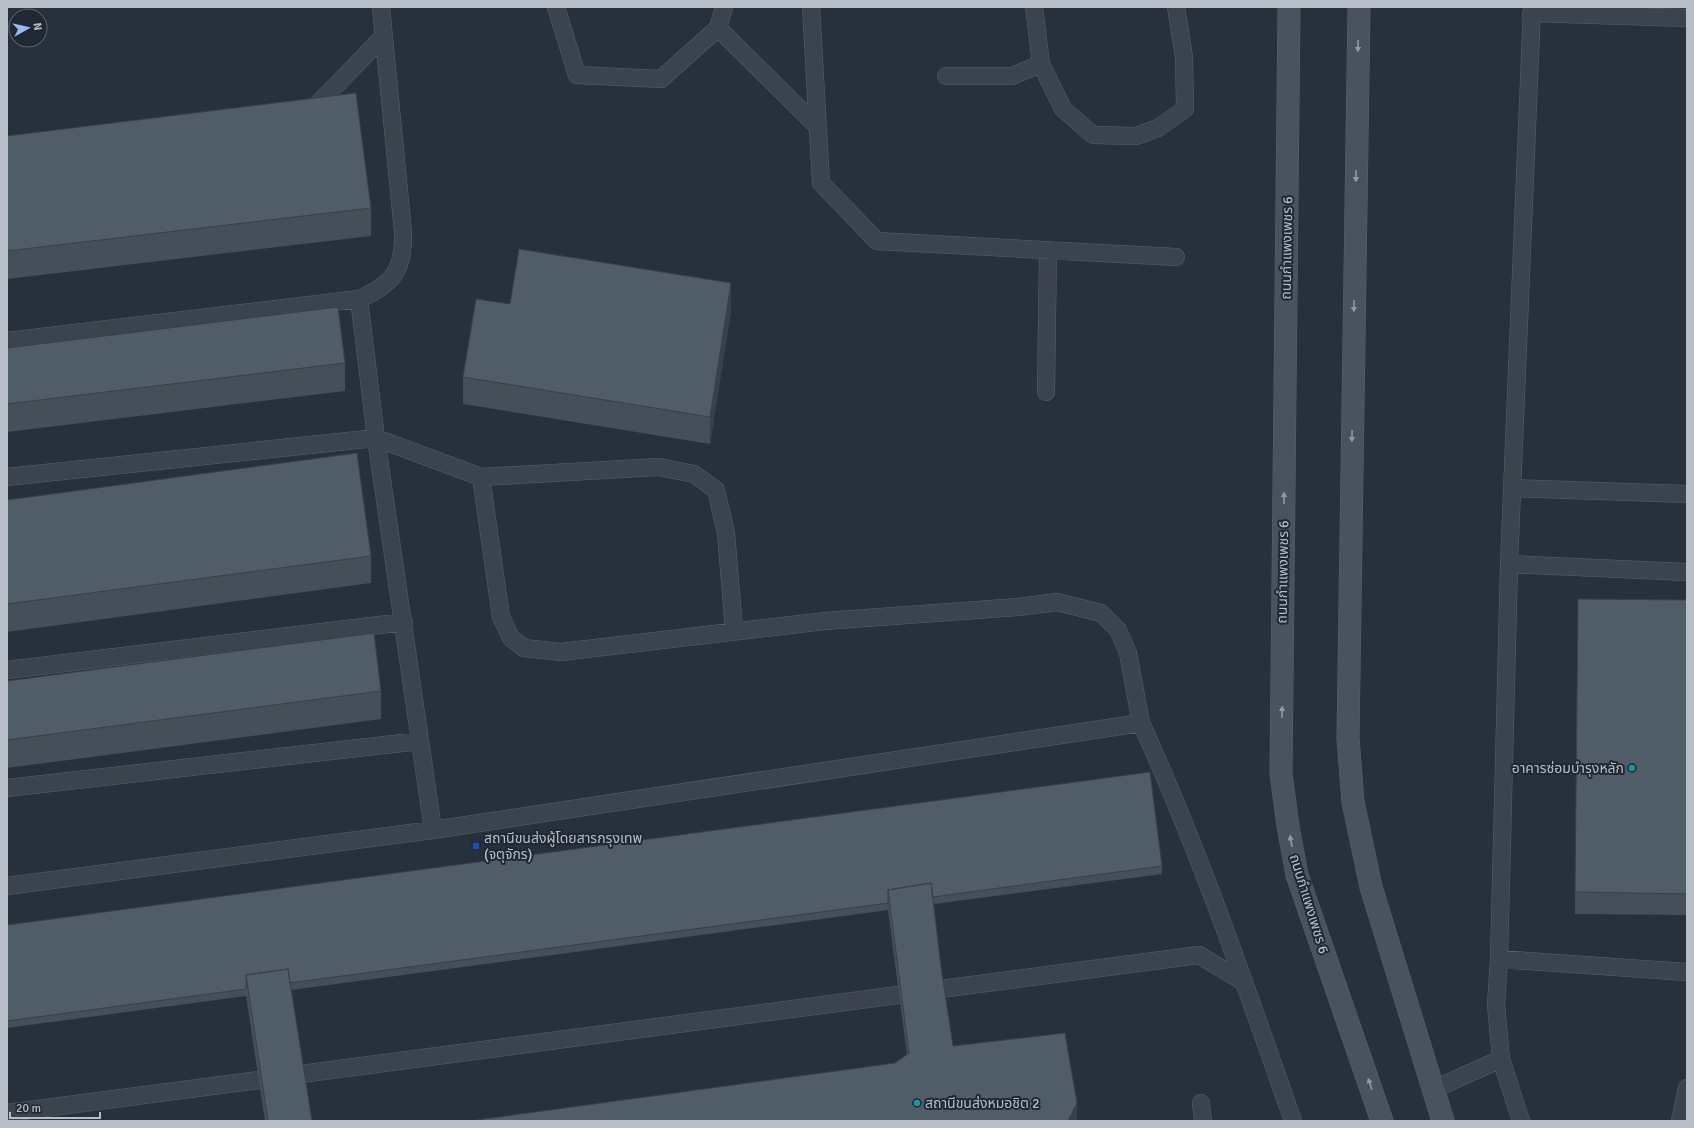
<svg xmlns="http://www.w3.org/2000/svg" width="1694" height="1128" viewBox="0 0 1694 1128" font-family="Signika,'Noto Sans Thai',sans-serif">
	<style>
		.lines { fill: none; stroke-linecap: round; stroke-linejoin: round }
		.lane-casing { stroke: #59616b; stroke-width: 18 }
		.secondary-casing { stroke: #59616b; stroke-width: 23 }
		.lane { stroke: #3b434e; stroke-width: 17 }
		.secondary { stroke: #495360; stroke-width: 22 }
		.wall { fill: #454f59 }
		.shaded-wall { fill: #384049 }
		.building { fill: #505c68; stroke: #384049 }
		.oneway { fill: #9099a4 }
		.culture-dot { fill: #0f9aa8; stroke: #202833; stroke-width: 1.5 }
		.transit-dot { fill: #1a4fb4; stroke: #202833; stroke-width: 1.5 }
		.labels { text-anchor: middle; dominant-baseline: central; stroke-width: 4; stroke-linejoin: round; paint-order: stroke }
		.street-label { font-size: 14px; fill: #b7bec8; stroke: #202833 }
		.poi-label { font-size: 14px; fill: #b7bec8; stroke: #202833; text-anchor: start }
	</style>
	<rect width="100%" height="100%" fill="#27313d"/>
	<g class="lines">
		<defs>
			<path id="lane" d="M556,7L577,75L661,79L718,28L724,7
				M811,7L821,183L877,241L1176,257
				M1034,7L1041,64L1063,109L1093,135L1136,136L1158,128L1185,109L1184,57L1176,7
				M1531,13L1687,18
				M718,28L818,127
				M946,76H1012L1041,64
				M309,113L384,36
				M359,299L376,438L433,830
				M7,341L359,299C394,284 404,269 403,232L381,7
				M1046,392L1048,250
				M7,477L376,438L481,477L501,617L511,638L524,648L561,652L825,621L1018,607L1057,602L1101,613L1118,630L1128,653L1141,723
				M481,477L659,467L694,474L716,490L726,533L734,630
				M1512,488L1687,494
				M1509,564L1532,7
				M7,670L404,622
				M7,788L420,741
				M7,886L433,830L1141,723C1200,852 1246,987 1293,1121
				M1499,959L1509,564L1687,572
				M941,989L1199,955L1244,982
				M1501,1059L1521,1121
				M301,1074L898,995
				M1432,1090L1501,1059L1496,1005L1499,959L1687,972
				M1201,1103L1203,1121
				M7,1113L259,1080
				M1680,1121L1687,1088"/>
			<path id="secondary" d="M1289,7L1281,774L1288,826L1297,875L1382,1121
				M1359,7L1348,738L1353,802L1371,887L1443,1121"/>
		</defs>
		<!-- lane casing -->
		<use href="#lane" class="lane-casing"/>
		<!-- secondary casing -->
		<use href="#secondary" class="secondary-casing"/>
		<!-- lane -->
		<use href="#lane" class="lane"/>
		<!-- secondary -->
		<use href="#secondary" class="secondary"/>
	</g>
	<!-- wall -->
	<path class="wall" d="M7,136L371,208V236L7,279Z
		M510,304L731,311L710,444L463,404V377Z
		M7,348L345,363V391L7,432Z
		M7,500L371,556V583L7,632Z
		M1687,600V915L1575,914V892Z
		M7,681L381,691V719L7,768Z
		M1162,866V874L934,904L941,967L953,1046L1077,1121L895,1063L907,1055L888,910L291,990L312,1121H265L246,996L7,1028V925Z"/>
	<!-- shaded-wall -->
	<path class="shaded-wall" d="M731,283V311L710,444V417Z
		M1077,1103V1121H1068Z"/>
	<!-- building -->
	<path class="building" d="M356,93L371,208L7,251V136Z
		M519,249L731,283L710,417L463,377L476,299L510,304Z
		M338,307L345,363L7,404V348Z
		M357,453L371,556L7,604V500Z
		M1578,599L1687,600V894L1575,892Z
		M374,633L381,691L7,740V681Z
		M1150,772L1162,866L933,897L931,883L888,890V903L290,983L288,969L246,975V989L7,1021V925Z
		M931,883L941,967L953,1046L1065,1033L1077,1103L1068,1121H469L895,1063L909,1053L888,890Z
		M288,969L312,1121H268L246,975Z"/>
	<!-- one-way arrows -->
	<defs><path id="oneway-solid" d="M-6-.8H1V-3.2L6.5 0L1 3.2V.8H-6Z"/></defs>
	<g class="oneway">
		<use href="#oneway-solid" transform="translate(1358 46) rotate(91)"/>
		<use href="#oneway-solid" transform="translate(1356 176) rotate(91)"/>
		<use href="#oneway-solid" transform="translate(1354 306) rotate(91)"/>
		<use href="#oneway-solid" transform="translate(1352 436) rotate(91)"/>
		<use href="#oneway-solid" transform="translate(1284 498) rotate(-89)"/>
		<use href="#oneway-solid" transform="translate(1282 712) rotate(-89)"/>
		<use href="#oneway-solid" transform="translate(1291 841) rotate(-101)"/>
		<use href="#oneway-solid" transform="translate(1370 1084) rotate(-109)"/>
	</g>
	<!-- markers -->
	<g class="culture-dot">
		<circle cx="1632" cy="768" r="4"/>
		<circle cx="917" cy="1103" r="4"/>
	</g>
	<rect class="transit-dot" x="472" y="842" width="8" height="8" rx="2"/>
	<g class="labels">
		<!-- street labels -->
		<g class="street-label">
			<text transform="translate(1287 248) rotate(-89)">ถนนกำแพงเพชร 6</text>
			<text transform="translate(1283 572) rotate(-89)">ถนนกำแพงเพชร 6</text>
			<text transform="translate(1309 904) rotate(73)">ถนนกำแพงเพชร 6</text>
		</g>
		<!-- poi labels -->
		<g class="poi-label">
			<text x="1624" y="768" text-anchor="end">อาคารซ่อมบำรุงหลัก</text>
			<text x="484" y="838">สถานีขนส่งผู้โดยสารกรุงเทพ<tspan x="484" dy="16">(จตุจักร)</tspan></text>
			<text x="925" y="1103">สถานีขนส่งหมอชิต 2</text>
		</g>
	</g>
	<!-- border -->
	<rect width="1694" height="1128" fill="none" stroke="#b7bec8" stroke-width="16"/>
	<!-- north arrow -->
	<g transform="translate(28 28) rotate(82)"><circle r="19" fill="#202833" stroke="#5c646f"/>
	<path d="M0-3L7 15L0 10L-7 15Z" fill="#96bbef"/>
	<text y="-6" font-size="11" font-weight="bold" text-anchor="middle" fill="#b7bec8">N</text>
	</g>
	<!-- scale -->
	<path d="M10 1112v6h90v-6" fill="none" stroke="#b7bec8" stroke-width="2"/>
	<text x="16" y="1112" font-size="12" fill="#b7bec8" stroke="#202833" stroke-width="3" paint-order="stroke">20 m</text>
</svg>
